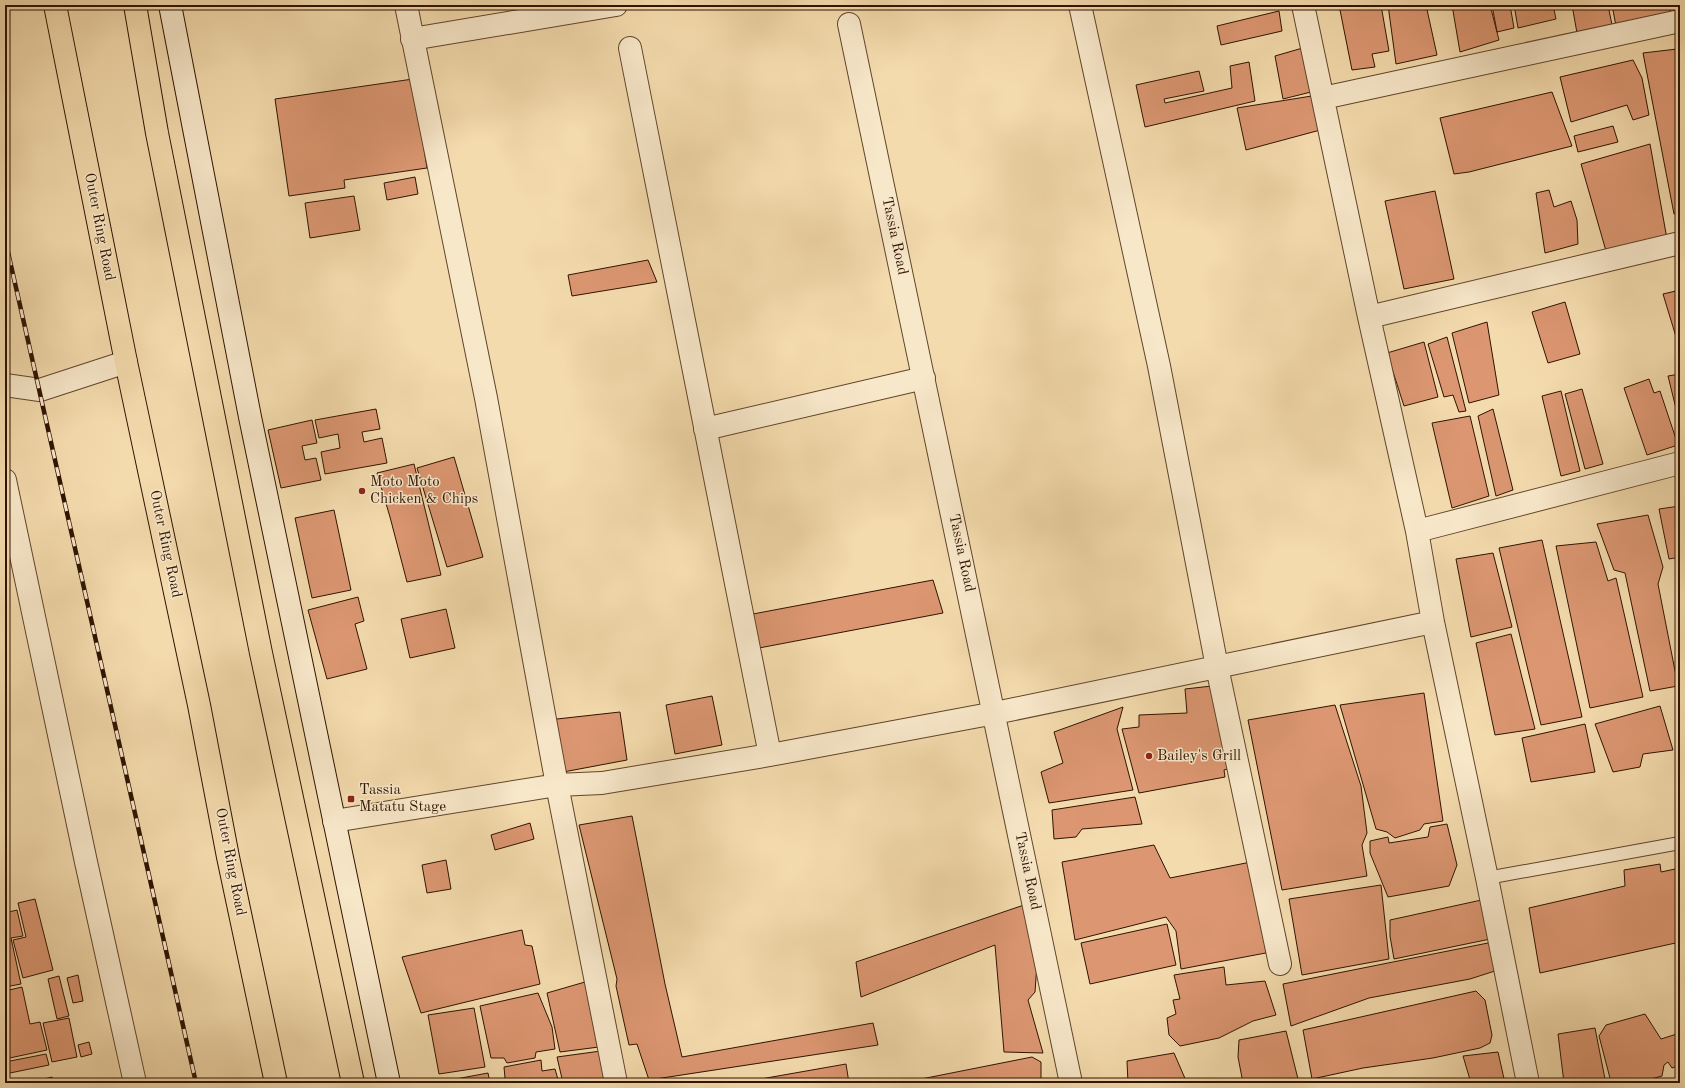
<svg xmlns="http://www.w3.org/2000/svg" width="1685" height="1088" viewBox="0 0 1685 1088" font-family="'Old Standard TT',serif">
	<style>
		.building { fill: #dc9772; stroke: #2f1300 }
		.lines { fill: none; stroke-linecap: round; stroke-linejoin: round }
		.service-casing { stroke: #60452b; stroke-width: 14 }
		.minor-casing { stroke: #60452b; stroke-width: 24 }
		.secondary-casing { stroke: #2f1300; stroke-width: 24 }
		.primary-casing { stroke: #2f1300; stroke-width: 24 }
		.service { stroke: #f8e8ca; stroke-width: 12 }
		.minor { stroke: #f8e8ca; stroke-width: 22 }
		.secondary { stroke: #f8e8ca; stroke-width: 22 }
		.primary { stroke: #f4dbad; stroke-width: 22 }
		.rail-casing { stroke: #2f1300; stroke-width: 4.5 }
		.rail { stroke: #f8e8ca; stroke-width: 3; stroke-dasharray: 9; stroke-linecap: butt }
		.poi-dot { fill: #8f2418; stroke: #f8e8ca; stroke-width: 1.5 }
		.labels { text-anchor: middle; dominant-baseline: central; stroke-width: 3; stroke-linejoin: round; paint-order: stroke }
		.street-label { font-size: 15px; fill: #2f1300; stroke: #f8e8ca }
		.poi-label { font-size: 15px; fill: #2f1300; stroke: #f8e8ca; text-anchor: start }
	</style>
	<rect width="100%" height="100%" fill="#f4dbad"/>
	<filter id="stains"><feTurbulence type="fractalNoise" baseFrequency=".005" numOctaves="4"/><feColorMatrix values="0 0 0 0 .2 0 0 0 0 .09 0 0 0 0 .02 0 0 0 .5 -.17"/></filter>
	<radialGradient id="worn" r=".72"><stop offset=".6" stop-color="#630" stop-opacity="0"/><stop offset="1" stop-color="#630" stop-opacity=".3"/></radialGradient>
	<!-- building -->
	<path class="building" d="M1339,5H1381L1389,51L1372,54L1375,67L1352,70Z
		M1388,5H1426L1437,55L1396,64Z
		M1452,5H1490L1499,40L1460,52Z
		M1492,5H1510L1514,28L1497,32Z
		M1514,5H1553L1556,19L1518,28Z
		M1572,5H1608L1612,25L1577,33Z
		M1612,5H1669L1671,13L1616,26Z
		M1279,11L1282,31L1221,45L1217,26Z
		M1680,27V52H1679L1674,28Z
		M1306,47L1315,91L1283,99L1275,56Z
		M1677,49L1680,66V213L1674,214L1643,53Z
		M1633,60L1642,78L1649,115L1633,120L1627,105L1571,122L1560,77Z
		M1249,62L1255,101L1145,127L1136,85L1199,71L1204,91L1164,99L1165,103L1232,88L1230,66Z
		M413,79L427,168L344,180L345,188L289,196L275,99Z
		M1552,92L1572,146L1469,172L1454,174L1440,118Z
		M1318,95L1324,129L1246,150L1237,108Z
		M1613,126L1618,142L1578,152L1574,136Z
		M1650,144L1667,239L1606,251L1581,164Z
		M415,177L418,194L387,200L384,183Z
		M1549,190L1554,207L1571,201L1577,220L1578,244L1545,253L1536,193Z
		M1435,191L1454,279L1404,289L1385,201Z
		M354,196L360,230L310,238L305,203Z
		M648,260L657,282L572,296L568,275Z
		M1680,290V350L1663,294Z
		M1565,302L1580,354L1548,363L1532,312Z
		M1487,322L1499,395L1469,403L1452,333Z
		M1447,337L1466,411L1459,412L1453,395L1444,397L1428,344Z
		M1424,342L1438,397L1404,406L1387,353Z
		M1680,374V425L1668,376Z
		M1649,379L1654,393L1660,391L1678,445L1647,455L1624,388Z
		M1582,389L1603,464L1585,469L1565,394Z
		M1561,391L1580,471L1561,476L1542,396Z
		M376,409L380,429L362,432L364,442L382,438L387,463L325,474L321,452L340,448L338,434L319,438L315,420Z
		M1493,409L1513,490L1496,496L1478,416Z
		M1470,416L1489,496L1452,508L1432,423Z
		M312,420L317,443L302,446L305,460L316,458L321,480L281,488L268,430Z
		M454,457L483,557L447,567L417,468Z
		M414,464L441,575L407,582L390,517L377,473Z
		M1680,506V557L1669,559L1659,509Z
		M334,510L351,590L312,598L295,518Z
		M1648,515L1663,567L1658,584L1678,686L1650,691L1625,573L1614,570L1597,524Z
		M1542,540L1582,717L1541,725L1499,548Z
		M1596,542L1608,581L1616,578L1643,697L1590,708L1556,546Z
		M1493,553L1512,627L1471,637L1456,559Z
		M933,580L943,613L759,648L753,614Z
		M358,597L364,621L355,624L367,669L327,679L308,610Z
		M446,609L455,648L410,658L401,619Z
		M1511,634L1535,729L1495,735L1476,643Z
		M1212,686L1231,768L1224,770L1225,777L1139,793L1122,729L1139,727V715L1187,713L1185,689Z
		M1424,693L1443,821L1424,824L1420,830L1395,838L1387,832L1376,829L1340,705Z
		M712,696L722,745L675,754L666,705Z
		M1335,705L1361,786L1367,833L1362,845L1367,876L1282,890L1248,720Z
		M1660,706L1673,750L1643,754L1640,767L1613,772L1595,724Z
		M1123,707L1117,729L1133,790L1049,803L1041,772L1063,763L1054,732Z
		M620,712L627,760L558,773L548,720Z
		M1585,724L1595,772L1531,782L1522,738Z
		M1135,797L1142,824L1082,829L1076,837L1054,839L1052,810Z
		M632,816L665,984L682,1057L873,1023L878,1045L649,1080L637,1044L629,1045L616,986L617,979L579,825Z
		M530,823L534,839L495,850L491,835Z
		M1447,824L1457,865L1449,886L1388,897L1370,853V841L1388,837L1389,843L1428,837L1430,827Z
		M1154,845L1170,878L1251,862L1271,952L1181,969L1176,931L1166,917L1075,940L1062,862Z
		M446,860L451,889L427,893L422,865Z
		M1660,864L1661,872L1680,868V942L1540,973L1529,908L1625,886L1624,870Z
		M1381,885L1389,959L1302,975L1289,899Z
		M35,899L53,970L23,978L13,940L26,937L18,903Z
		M1486,899L1495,938L1394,959L1390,936V920Z
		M1024,905L1037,964L1035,992L1028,1000L1043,1053L1004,1052L995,945L861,997L856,962Z
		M17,910L23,936L11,938L21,984L5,987V913Z
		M1167,924L1176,965L1090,984L1081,943Z
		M522,930L525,945L532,946L540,984L421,1013L402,957Z
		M1493,942L1501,969L1470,979L1369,998L1291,1026L1283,984Z
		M1224,967L1226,985L1265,981L1276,1015L1253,1021L1219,1038L1180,1046L1169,1035L1167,1018L1176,1014L1173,1000L1180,999L1174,975Z
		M78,975L83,1001L73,1003L67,978Z
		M59,976L69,1016L57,1019L48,979Z
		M585,982L599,1047L560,1052L547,993Z
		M22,987L30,1024L40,1022L47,1050L5,1059V991Z
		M1476,991L1485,1000L1492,1035L1490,1043L1480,1048L1433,1058L1363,1068L1312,1079L1303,1030Z
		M538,993L552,1027L555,1049L536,1052L535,1058L507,1063L504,1058H491L480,1006Z
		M474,1008L485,1067L439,1074L428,1015Z
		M1645,1014L1661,1039L1680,1033V1065L1672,1068L1668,1062L1664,1065L1662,1076L1640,1082H1611L1599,1036L1606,1025Z
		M69,1018L77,1057L52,1062L43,1023Z
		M1595,1028L1605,1079L1599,1083H1564L1558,1034Z
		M1286,1031L1299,1083H1243L1238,1057L1239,1040Z
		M89,1042L92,1054L81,1057L78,1045Z
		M601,1051L607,1083H563L557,1057Z
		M1498,1052L1505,1083H1471L1463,1056Z
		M1174,1053L1187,1083H1128L1127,1061Z
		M46,1054L49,1065L5,1074V1062Z
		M1032,1057L1041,1062V1083H901Z
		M541,1060L542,1071L555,1069L559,1083H494L505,1078L504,1067Z
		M846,1064L849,1083H738Z
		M488,1073L490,1083H445V1081Z
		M52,1077L53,1083H28Z
		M1361,1080L1362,1083H1337Z
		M1672,1081L1674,1083H1660Z"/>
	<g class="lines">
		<defs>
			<path id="service" d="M1487,878L1680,843"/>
			<path id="minor" d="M406,5L486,398L557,785L616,1083
				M1080,5L1159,366L1217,667L1280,964
				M1303,5L1369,317L1417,531L1433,622L1487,878L1528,1083
				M849,24L1071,1083
				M412,39L616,5
				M630,48L770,755
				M1323,98L1680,21
				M1369,317L1680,243
				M5,385L40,390L126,362
				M705,429L924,378
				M5,480L86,862L135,1083
				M1417,531L1680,463
				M334,821L557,785L602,783L770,755L995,713L1433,622"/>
			<path id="secondary" d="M170,5L250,417L389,1083"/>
			<path id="primary" d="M55,5L126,362L199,705L228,857L276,1083
				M135,5L157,133L261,653L353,1083"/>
		</defs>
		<!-- service casing -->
		<use href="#service" class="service-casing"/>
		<!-- minor casing -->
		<use href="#minor" class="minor-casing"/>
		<!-- secondary casing -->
		<use href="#secondary" class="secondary-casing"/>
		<!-- primary casing -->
		<use href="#primary" class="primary-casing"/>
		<!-- service -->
		<use href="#service" class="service"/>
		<!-- minor -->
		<use href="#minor" class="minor"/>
		<!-- secondary -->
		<use href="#secondary" class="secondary"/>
		<!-- primary -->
		<use href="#primary" class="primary"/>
		<defs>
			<path id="rail" d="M5,239L196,1083"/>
		</defs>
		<!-- rail casing -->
		<use href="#rail" class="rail-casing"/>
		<!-- rail -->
		<use href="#rail" class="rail"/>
	</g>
	<!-- markers -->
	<g class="poi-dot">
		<circle cx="362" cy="491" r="4"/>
		<circle cx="1149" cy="756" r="4"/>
		<rect x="347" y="795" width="8" height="8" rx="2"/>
	</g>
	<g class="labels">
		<!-- street labels -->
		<g class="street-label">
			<text transform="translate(99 227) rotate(79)">Outer Ring Road</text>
			<text transform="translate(894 236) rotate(78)">Tassia Road</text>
			<text transform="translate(165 544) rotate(78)">Outer Ring Road</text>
			<text transform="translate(961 553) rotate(78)">Tassia Road</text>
			<text transform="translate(230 862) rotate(79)">Outer Ring Road</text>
			<text transform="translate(1027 871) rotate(78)">Tassia Road</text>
		</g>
		<!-- poi labels -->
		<g class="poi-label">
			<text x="370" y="482">Moto Moto<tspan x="370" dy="17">Chicken &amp; Chips</tspan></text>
			<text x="1157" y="756">Bailey's Grill</text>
			<text x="359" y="790">Tassia<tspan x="359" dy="17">Matatu Stage</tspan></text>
		</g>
	</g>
	<!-- margin -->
	<rect width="1685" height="1088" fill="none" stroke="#f4dbad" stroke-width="20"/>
	<rect x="6" y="6" width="1673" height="1076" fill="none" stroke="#2f1300" stroke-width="2"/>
	<rect x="10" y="10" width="1665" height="1068" fill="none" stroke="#2f1300"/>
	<rect width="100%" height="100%" filter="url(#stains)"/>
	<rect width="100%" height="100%" fill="url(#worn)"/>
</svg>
